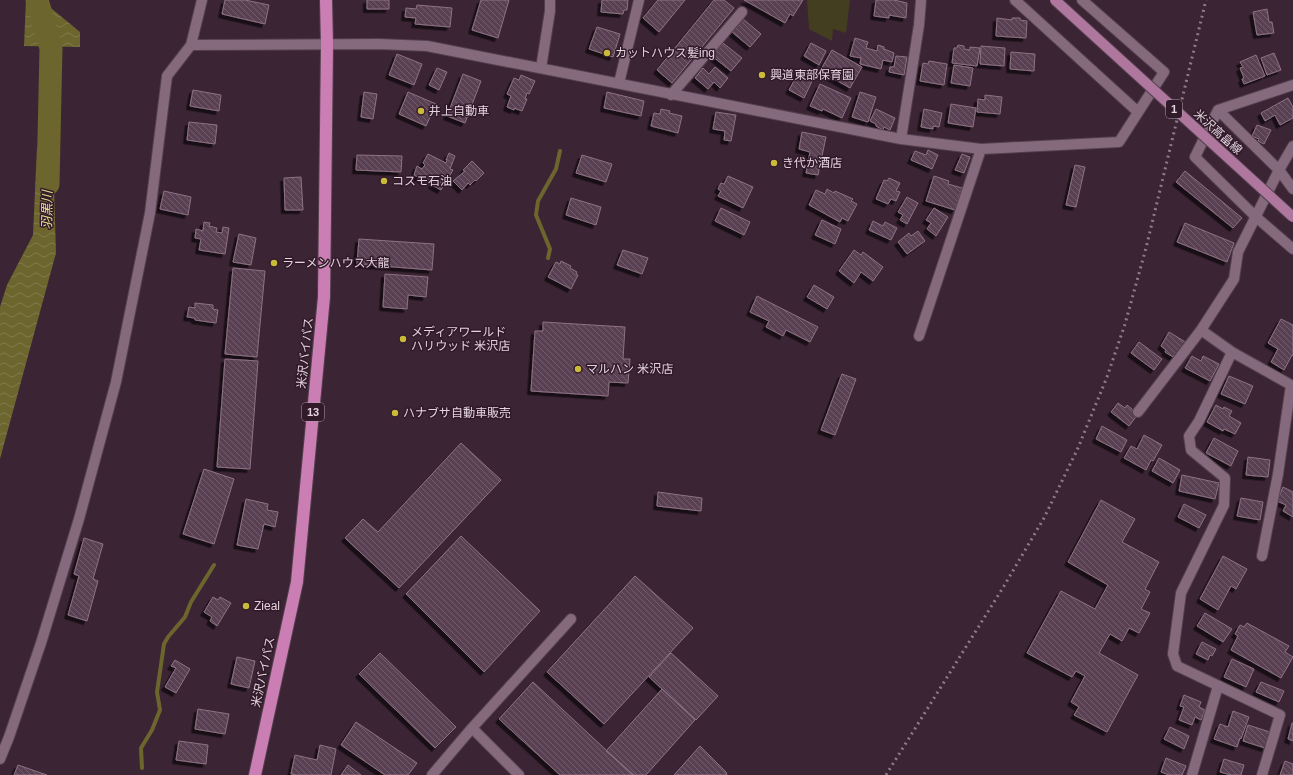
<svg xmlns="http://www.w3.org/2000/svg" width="1293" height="775" viewBox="0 0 1293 775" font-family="Helvetica,'Noto Sans JP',sans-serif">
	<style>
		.park { fill: #423e1f }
		.water { fill: url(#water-waves) }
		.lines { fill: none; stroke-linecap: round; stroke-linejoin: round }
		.stream { stroke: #6c652e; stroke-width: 4 }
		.river { stroke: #6c652e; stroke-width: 23 }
		.building { fill: url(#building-back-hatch); stroke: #8d7284; filter: url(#shadow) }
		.minor-casing { stroke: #53404e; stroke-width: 12 }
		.highway-casing { stroke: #53404e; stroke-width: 14 }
		.minor { stroke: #85697c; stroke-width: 10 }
		.highway { stroke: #cb7eb4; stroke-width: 12 }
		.rail { stroke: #8e7b88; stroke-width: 3; stroke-dasharray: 2 4; stroke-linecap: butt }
		.major-bridge-casing { stroke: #53404e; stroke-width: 12; stroke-linecap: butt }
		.major-bridge { stroke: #af769e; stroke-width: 10 }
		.poi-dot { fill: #c9ba3a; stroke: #311a2a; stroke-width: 1.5 }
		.labels { text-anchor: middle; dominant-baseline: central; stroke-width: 3; stroke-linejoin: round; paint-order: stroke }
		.shield { fill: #311a2a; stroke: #ae9ca7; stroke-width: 1 }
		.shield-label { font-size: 11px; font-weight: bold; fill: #e3d3dd }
		.poi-label { font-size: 12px; fill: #e3d3dd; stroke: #311a2a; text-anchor: start }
		.street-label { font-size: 12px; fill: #e3d3dd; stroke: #311a2a }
		.water-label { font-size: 13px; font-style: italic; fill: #eae18c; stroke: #311a2a }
	</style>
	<defs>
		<pattern id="water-waves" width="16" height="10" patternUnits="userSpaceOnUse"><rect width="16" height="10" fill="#6c652e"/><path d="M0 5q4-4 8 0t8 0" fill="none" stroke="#817a4c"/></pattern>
		<pattern id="building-back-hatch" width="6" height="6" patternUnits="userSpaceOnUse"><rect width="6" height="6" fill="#5a4152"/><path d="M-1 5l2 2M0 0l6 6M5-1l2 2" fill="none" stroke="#725c6a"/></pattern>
		<filter id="shadow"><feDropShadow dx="-3.5" dy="3.5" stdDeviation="0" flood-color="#0009"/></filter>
	</defs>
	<rect width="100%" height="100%" fill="#3b2434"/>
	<!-- park -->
	<path class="park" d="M807,0H850L846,33L833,29L832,41L809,29Z"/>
	<!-- water -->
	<path class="water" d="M26,0H46V4L80,32V47L24,46Z
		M37,147L53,155L56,253L0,459V307L7,285L33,235Z"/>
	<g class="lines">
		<!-- stream -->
		<path class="stream" d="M548,258L550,249L536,215L538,201L556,169L560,151
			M142,768L141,748L152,730L160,710L157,692L164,644L168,637L185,617L191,602L214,565"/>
		<!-- river -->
		<path class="river" d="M37,0L51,48L48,184"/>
	</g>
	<!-- building -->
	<path class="building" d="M225,0H245L269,5L265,24L222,14Z
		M367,0H389V9H367Z
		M481,0H509L498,38L472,30Z
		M602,0H628L627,10H624L623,14L601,12Z
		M658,0H685L659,32L643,18Z
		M714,0H724L734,8L672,83L657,70Z
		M744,0H803L793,16L790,14L785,23Z
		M876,0H894L907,3L906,18L889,15V18L874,16Z
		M417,5L452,8L450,27L415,24L416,18L405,17L406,8L416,9Z
		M1267,9L1269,22H1272L1274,33L1257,35L1253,12Z
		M997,18L1012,20V18H1020V20L1027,21L1026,38L996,36Z
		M743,19L761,34L750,47L732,32Z
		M597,27L620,34L613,57L589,49Z
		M855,38L868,42L866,48L877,51L878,45L884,47V49L894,53L892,62L883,60L881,69L860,64L861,58L850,56Z
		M723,43L742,58L731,71L712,56Z
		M811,43L826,51L819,65L804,56Z
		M958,45L964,46V49L970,50V47L980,48L977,66L952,63L954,48H957Z
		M981,46L1005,48L1004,66L980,64Z
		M832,50L862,67L850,88L820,71Z
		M1011,52L1035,54L1034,71L1010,69Z
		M1274,53L1281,70L1267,75L1261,58Z
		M397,54L422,64L414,85L389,75Z
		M1256,55L1265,76L1244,84L1242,79L1244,78L1240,68L1243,67L1240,62Z
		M896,56L907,57L904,75L889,72L890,67H894Z
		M929,61L947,64L944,85L920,81L923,63L928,64Z
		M954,65L973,68L970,86L951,83Z
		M715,67L728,78L720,88L714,82L708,89L695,78L703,68L709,74Z
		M437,68L447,72L439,90L429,85Z
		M800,70L814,77L804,98L789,90Z
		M463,74L481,81L465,123L447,116Z
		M521,75L535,81L529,94L527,93L525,99H527L522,111L514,108V110L507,107L511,96L507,94L514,78L519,80Z
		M820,84L851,98L842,118L823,109L822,111L810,106Z
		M193,90L221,95L219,111L190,106Z
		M364,92L377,94L373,119L361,117Z
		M408,92L436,104L426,126L399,114Z
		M607,92L644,101L641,116L604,108Z
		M860,92L876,97L868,122L852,117Z
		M985,95L1002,97L1000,114L977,112L978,99L985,100Z
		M1288,98L1293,107V118L1280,125L1275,115L1265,121L1261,113Z
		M951,104L976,108L973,127L948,123Z
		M661,109L670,111L669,113L682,116L678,133L651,126L654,113L660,114Z
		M876,109L895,118L890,130L884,127L883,130L876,126V124L870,121Z
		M924,109L942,113L939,127L933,126V129L921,127Z
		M716,112L736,115L731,141L724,140L725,131L713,129Z
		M189,122L217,125L215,144L187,140Z
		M1257,125L1271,130L1264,144L1258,141L1259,139L1252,136Z
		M802,132L826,137L818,175L806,173L810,152L799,149Z
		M928,150L938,155L932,169L911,160L915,151L926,155Z
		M449,153L455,156L450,169L453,170L441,190L432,185L435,179L431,177L429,180L427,179L425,181L414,175L417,166L422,169L425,165L423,163L428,154L446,163L447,160H446Z
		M962,154L970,157L964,173L955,170Z
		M357,155L402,156L401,172L356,170Z
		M582,155L612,164L606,182L576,173Z
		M472,161L484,173L476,181L475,180L470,185L468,183L462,190L453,181L465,171L463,170Z
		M1075,165L1085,167L1076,207L1066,205Z
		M1185,171L1242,218L1233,228L1176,182Z
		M728,176L753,187L743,208L718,196L721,191L718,189L721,183L724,184Z
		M934,176L949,181L948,184L962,188L955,210L926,201Z
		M301,177L303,210H285L284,178Z
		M889,178L900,183L896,191L900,192L896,201L891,199L888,204L876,199L884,180L887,181Z
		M827,189L834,193L835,191L853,199L851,201L857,204L848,221L842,218L840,222L809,205L816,190L825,194Z
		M164,191L191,197L188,215L160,209Z
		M907,197L918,203L907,224L900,220L903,215L898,212Z
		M571,198L601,207L596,225L566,215Z
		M721,208L750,222L744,235L715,221Z
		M934,208L948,217L936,236L927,229L931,223L926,220Z
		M822,220L841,229L835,244L815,235Z
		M873,221L883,226L885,222L897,228L891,240L869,230Z
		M204,222L210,223L209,226L217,228L216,232L222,233L223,227L229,228L225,254L199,250L201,239L195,238L196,229L203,231Z
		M1185,223L1234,243L1227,262L1177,242Z
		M918,231L925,241L907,254L898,242L909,233L911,236Z
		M239,234L256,238L251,265L233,262Z
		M359,239L434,244L432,270L357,264Z
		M623,250L648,258L642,274L617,265Z
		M854,250L861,255L863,252L883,267L873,281L861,272L854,283L839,271Z
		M561,261L571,266L570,268L577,272L576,274L578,275L571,289L548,277L556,262L560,264Z
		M233,268L265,271L257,357L225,354Z
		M385,274L428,277L426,297L408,295L407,309L383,307Z
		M814,285L834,297L827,309L807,297Z
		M757,296L818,327L810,342L786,330L783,336L766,327L769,321L750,312Z
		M195,303L213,305V309L218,310L216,323L195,320V318L187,317L189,307L195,308Z
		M1281,319L1293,325V356L1292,355L1284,370L1271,362L1278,349L1268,343Z
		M543,322L625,327L623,359H630L628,383L609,382L608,396L531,391L535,331H543Z
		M1169,332L1187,343L1178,357L1174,355L1173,357L1165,352L1166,350L1161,346Z
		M1139,342L1162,359L1154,370L1131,353Z
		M1192,356L1201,361L1203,356L1219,364L1210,381L1185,368Z
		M225,359L258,361L250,469L217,467Z
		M842,374L856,379L835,435L821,430Z
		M1229,376L1253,386L1245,404L1221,394Z
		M1118,403L1125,408L1127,405L1138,414L1129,426L1111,412Z
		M1216,405L1223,409L1224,407L1232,411L1229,416L1241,423L1235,434L1224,429L1223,431L1207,422Z
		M1102,426L1127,440L1121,452L1096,439Z
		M1144,435L1162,445L1153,461L1151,460L1146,470L1124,458L1131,446L1137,449Z
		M1214,438L1238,451L1231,466L1206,453Z
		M461,443L501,480L399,588L345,538L363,519L378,532Z
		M1248,457L1270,460L1268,477L1246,475Z
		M1159,458L1180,470L1173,483L1152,471Z
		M204,469L234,479L214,544L183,534Z
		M1182,475L1219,483L1215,499L1179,491Z
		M1283,487L1293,492V517L1283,511L1286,505L1277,501Z
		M658,492L702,498L701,511L657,506Z
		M1241,498L1263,502L1260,520L1237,516Z
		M246,499L268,504L267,510L278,512L275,527L264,524L258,549L237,545Z
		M1101,500L1135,519L1122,542L1159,562L1145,589L1150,592L1141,609L1150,613L1139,633L1129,628L1122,641L1110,634L1099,653L1138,675L1107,732L1074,715L1079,707L1071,702L1085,676L1076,671L1072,677L1027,653L1061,591L1095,609L1108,585L1068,562Z
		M1184,504L1206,515L1199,528L1178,517Z
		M461,536L540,611L484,672L406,594Z
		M84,538L103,544L93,579L98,581L87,621L68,615L79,576L74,574Z
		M1223,556L1247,569L1236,589L1231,586L1218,610L1200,599Z
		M635,576L693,628L604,724L547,672Z
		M213,597L218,600L220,597L231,603L217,626L210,621L212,617L204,612Z
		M1205,613L1232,629L1223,642L1197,626Z
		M1247,623L1289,646L1285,652L1293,657L1281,678L1231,650L1238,636L1235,634L1240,625L1244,627Z
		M1202,642L1216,649L1212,656L1210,655L1208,660L1196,654Z
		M380,653L456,727L435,748L359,674Z
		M671,653L718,696L696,720L649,677Z
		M237,657L255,661L249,688L231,684Z
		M1232,659L1254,669L1246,687L1224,677Z
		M175,660L190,669L176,693L165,687L176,668L171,666Z
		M533,682L633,775H560L499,719Z
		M1261,682L1284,691L1279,702L1256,692Z
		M662,689L695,720L646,775H634L606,751Z
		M1184,695L1201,702L1199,707L1205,710L1201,720L1195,717L1192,725L1179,720L1184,707L1180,706Z
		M198,709L229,714L225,734L195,729Z
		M1233,711L1249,717L1241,739L1240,738L1237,747L1214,739L1220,724L1228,727Z
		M356,722L417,763L408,775H385L341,745Z
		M1292,723H1293V741L1288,739Z
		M1248,725L1270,732L1265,748L1243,741Z
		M1170,727L1189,736L1184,749L1164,739Z
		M179,741L208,745L206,764L176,760Z
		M320,745L336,749L331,775H297L291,774L295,755L317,760Z
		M700,746L726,772L727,775H674Z
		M1166,758L1186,766L1182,775H1169L1161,772Z
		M1224,759L1244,765L1241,775H1231L1220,772Z
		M1285,761L1293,764V775H1280Z
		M18,765L47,775H14Z
		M348,765L361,775H341Z"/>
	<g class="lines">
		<defs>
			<path id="minor" d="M1015,0L1138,112
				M191,45L379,44L427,46L901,139L981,149L1119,142L1164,72L1082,0
				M541,68L550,11V0
				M619,83L639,0
				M1293,85L1218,110L1195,157L1256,217L1293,249
				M671,95L742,12
				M901,139L919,25L921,0
				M1293,146L1279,170L1293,189
				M1201,330L1232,352L1291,385L1278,474L1262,556
				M919,336L981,149
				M1232,352L1199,421L1189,436L1191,450L1225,478L1224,505L1181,593L1173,654L1177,666L1280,715L1262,775
				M1138,412L1201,330L1234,279L1238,252L1279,170L1218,110
				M472,728L519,775
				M0,759L9,737L41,643L79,519L116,382L150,213L167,76L191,45L202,0
				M432,775L472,728L571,619
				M1192,775L1218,686"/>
			<path id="highway" d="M255,775L297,582L324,297L327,45L326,0"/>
		</defs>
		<!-- minor casing -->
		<use href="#minor" class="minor-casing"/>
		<!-- highway casing -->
		<use href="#highway" class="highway-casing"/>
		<!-- minor -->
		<use href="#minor" class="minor"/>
		<!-- highway -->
		<use href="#highway" class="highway"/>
		<!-- rail -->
		<path class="rail" d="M886,775L1004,586L1044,518L1078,448L1107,377L1125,324L1146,248L1206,0"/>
		<defs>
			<path id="major-bridge" d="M1055,0L1293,217"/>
		</defs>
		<!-- major-bridge casing -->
		<use href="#major-bridge" class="major-bridge-casing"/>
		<!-- major-bridge -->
		<use href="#major-bridge" class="major-bridge"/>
	</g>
	<!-- markers -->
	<g class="poi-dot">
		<circle cx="607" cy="53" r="4"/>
		<circle cx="762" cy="75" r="4"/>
		<circle cx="421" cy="111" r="4"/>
		<circle cx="774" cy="163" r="4"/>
		<circle cx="384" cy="181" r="4"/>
		<circle cx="274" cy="263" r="4"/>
		<circle cx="403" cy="339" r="4"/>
		<circle cx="578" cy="369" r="4"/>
		<circle cx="395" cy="413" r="4"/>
		<circle cx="246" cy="606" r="4"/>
	</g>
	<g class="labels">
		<!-- shield labels -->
		<g class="shield">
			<rect x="1166" y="100" width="16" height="18" rx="3"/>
			<rect x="302" y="403" width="22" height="18" rx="3"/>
		</g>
		<g class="shield-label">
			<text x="1174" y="109">1</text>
			<text x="313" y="412">13</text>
		</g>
		<!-- poi labels -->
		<g class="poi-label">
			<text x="615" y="53">カットハウス髪ing</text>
			<text x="770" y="75">興道東部保育園</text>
			<text x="429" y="111">井上自動車</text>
			<text x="782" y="163">き代か酒店</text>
			<text x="392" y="181">コスモ石油</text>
			<text x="282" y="263">ラーメンハウス大龍</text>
			<text x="411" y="332">メディアワールド<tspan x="411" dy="14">ハリウッド 米沢店</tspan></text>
			<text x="586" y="369">マルハン 米沢店</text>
			<text x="403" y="413">ハナブサ自動車販売</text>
			<text x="254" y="606">Zieal</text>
		</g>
		<!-- street labels -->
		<g class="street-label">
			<text transform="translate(1218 132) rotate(42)">米沢高畠線</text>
			<text transform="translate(305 353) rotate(-84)">米沢バイパス</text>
			<text transform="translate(263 672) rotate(-78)">米沢バイパス</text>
		</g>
		<!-- water labels -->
		<g class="water-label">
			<text transform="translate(47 210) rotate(-89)">羽黒川</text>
		</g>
	</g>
</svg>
